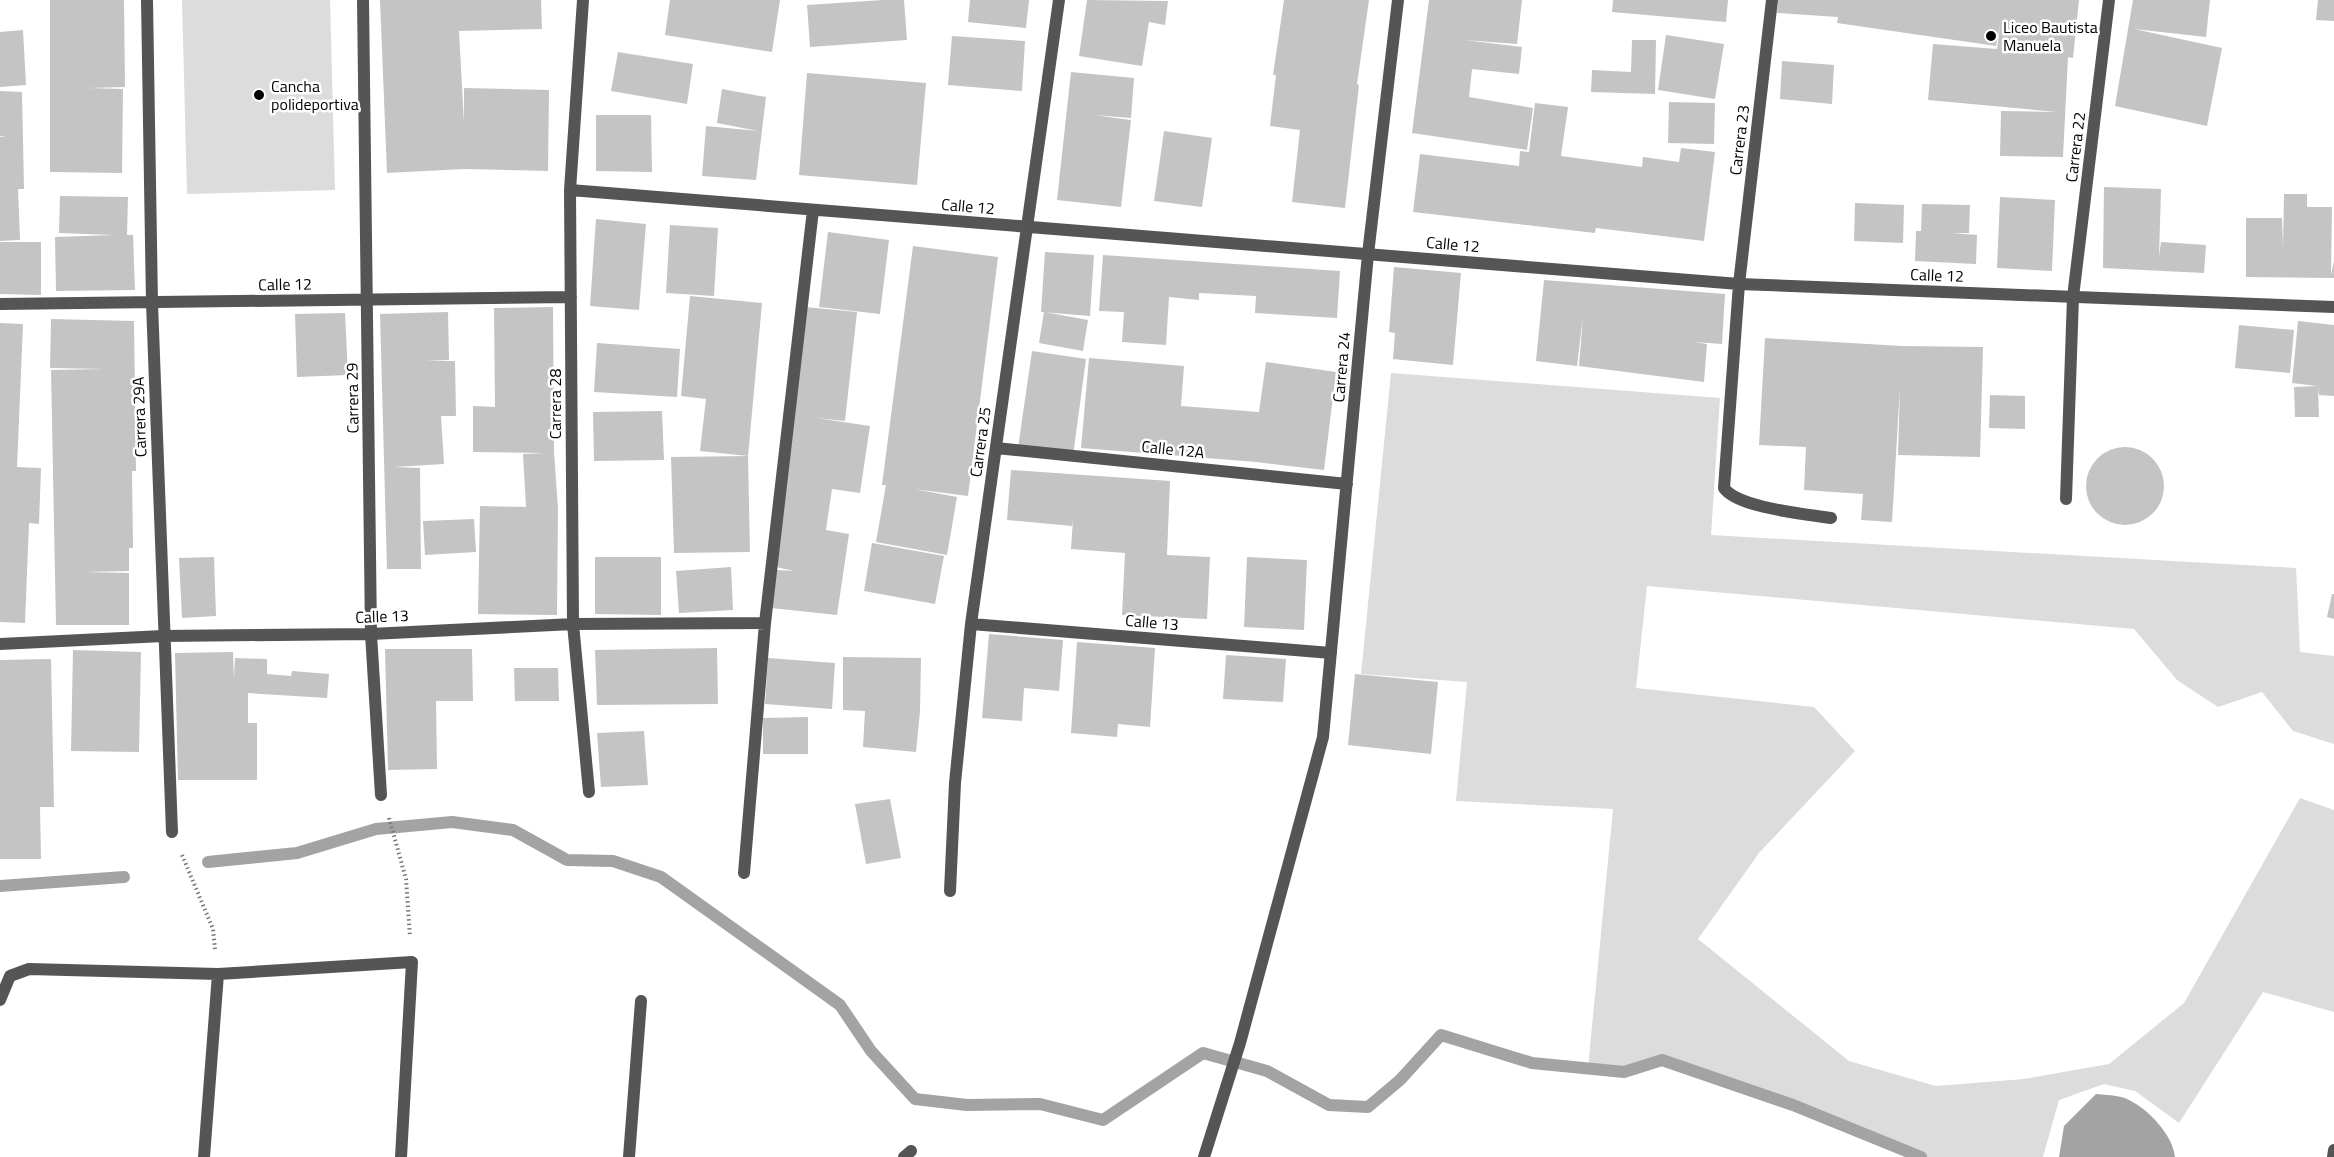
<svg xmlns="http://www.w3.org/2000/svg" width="2334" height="1157" viewBox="0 0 2334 1157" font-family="'Titillium Web',sans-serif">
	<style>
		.green { fill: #dcdcdc }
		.water { fill: #a3a3a3 }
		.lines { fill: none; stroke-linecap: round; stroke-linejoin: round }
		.stream { stroke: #a3a3a3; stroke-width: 12 }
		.building { fill: #c4c4c4 }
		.path { stroke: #777; stroke-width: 4; stroke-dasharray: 1.5 3; stroke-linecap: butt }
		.service { stroke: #555; stroke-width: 12 }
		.minor { stroke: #555; stroke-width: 12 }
		.poi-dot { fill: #000; stroke: #fff; stroke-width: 2 }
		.labels { text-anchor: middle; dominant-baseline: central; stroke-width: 5; stroke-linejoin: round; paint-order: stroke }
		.poi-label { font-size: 16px; fill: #000; stroke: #fff; text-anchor: start }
		.street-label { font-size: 16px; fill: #000; stroke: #fff }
	</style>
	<rect width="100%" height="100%" fill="#fff"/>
	<!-- green -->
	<path class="green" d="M182,0H330L335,190L187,194Z
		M1391,373L1720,398L1711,535L2296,568L2300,652L2334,656V744L2293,731L2262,692L2218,707L2177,680L2134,629L1647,586L1636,688L1814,707L1855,751L1759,853L1698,939L1849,1061L1936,1086L2024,1079L2109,1064L2184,1003L2300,798L2334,810V1012L2263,992L2179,1123L2135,1091L2104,1084L2059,1100L2043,1157H1921L1793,1105L1662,1060L1624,1072L1588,1068L1613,809L1456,801L1467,682L1361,674Z"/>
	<!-- water -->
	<path class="water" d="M2096,1094C2106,1095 2120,1095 2129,1100C2148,1109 2173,1135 2175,1157H2059L2064,1126Z"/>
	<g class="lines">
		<!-- stream -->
		<path class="stream" d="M208,862L297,853L376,829L452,822L513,830L567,860L613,861L661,877L840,1005L871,1051L915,1099L967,1105L1040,1104L1103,1120L1203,1053L1267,1071L1329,1105L1368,1107L1400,1080L1441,1035L1532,1063L1624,1072L1662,1060L1793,1105L1921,1157
			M0,886L124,877"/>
	</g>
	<!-- building -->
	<path class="building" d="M50,0H124L125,87L89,88L123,89L122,173L50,172Z
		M380,0H541L542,29L459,31L464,123V88L549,90L548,171L464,169L387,173Z
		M670,0H780L772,52L665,35Z
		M883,0H904L907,40L810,47L807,5Z
		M970,0H1029L1026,28L968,22Z
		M1087,0L1168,1L1165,25L1149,22L1142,66L1079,56Z
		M1284,0H1369L1357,84L1359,85L1345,208L1292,202L1300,130L1270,126L1276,75H1273Z
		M1429,0H1522L1517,44L1464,40L1522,47L1519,74L1472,69L1469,97L1533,108L1527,150L1412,133Z
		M1613,0H1728L1726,22L1612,12Z
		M1778,0H2079L2073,58L2068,57L2063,157L2000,156L2001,111L2057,112L1928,100L1933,44L1997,49L2000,26L1996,46L1837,23L1838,17L1777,13Z
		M2133,0H2210L2206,37L2134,29L2222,48L2207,126L2115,106Z
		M2318,0H2334V21L2316,20Z
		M23,30L26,85L0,87V32Z
		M1666,35L1724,44L1715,99L1658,90Z
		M952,36L1025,41L1022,91L948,85Z
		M1632,40H1656L1655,94L1591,92L1592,70L1631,72Z
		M618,52L693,64L687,104L611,91Z
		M1782,61L1834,65L1832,104L1780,99Z
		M1071,72L1134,78L1131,118L1094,115L1131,120L1121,207L1057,200Z
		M807,73L926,83L917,185L799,175Z
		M722,89L766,97L756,180L702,176L706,126L758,131L717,123Z
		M0,91L22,92L24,189H18L20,240L0,241V137H6L0,136Z
		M1669,102L1715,103L1714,144L1668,143Z
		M1535,103L1568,107L1561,156L1642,167L1643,157L1679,162L1681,148L1715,152L1704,241L1596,228L1595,233L1413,212L1420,154L1519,166L1520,151L1529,152Z
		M596,115H651L652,172L596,171Z
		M1164,131L1212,138L1202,207L1154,201Z
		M2104,187L2161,189L2159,257L2161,242L2206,245L2204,273L2103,268Z
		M2284,194H2307V207H2332L2331,275L2334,261V278L2246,277V218H2282L2283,247Z
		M60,196L128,197L127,235H133L135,290L56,291L55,237L114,235L59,233Z
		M2000,197L2055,200L2052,271L1997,268Z
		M1855,203L1904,205L1903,243L1854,241Z
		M1922,204L1970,205L1969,233H1952L1977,235L1976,264L1915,261L1916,231H1921Z
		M596,219L646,224L639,310L590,306Z
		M670,225L718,228L714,296L666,293Z
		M828,232L889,240L880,314L819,307Z
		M0,242H41V295L0,294Z
		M913,246L998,257L968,496L914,489L957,497L947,555L876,542L886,485H882Z
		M1045,252L1094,255L1090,316L1041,312Z
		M1103,255L1340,271L1337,318L1255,313L1256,296L1199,293V300L1169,297L1166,345L1122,342L1124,312L1099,311Z
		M1394,267L1461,273L1453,365L1393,359L1395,333L1389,332Z
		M1544,280L1725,294L1722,344L1693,342L1707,344L1704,382L1579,366L1583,316L1577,366L1536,361Z
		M690,296L762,303L748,456L750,552L674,553L671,457L748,456L700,451L706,399L681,396Z
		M553,307L554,452L558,508L557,615L478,614L480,506L526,507L523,454L547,453L473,452V406L495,407L494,308Z
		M805,307L857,312L845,421L816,418L870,426L860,493L832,489L826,530L849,534L837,615L771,608L776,570L794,571L776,567Z
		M448,312L449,360L426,361H455L456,416H441L444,464L394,467L420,468L421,569H387L380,314Z
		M1044,312L1088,320L1083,351L1039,343Z
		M345,313L348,375L297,377L295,314Z
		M51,319L134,321L136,471H132L133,548H129V571L83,572L129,573V625H56L51,370L106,369L50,368Z
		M2298,321L2334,325V396L2319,395L2318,386L2319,417H2295L2294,387L2317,386L2292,383Z
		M0,323L23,324L17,467L41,468L39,524L29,523L25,623L0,622Z
		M2239,325L2294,330L2290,373L2235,368Z
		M1765,338L1902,346L1983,347L1980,457L1898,455L1900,387L1892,522L1861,520L1863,494L1804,490L1806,447L1759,445Z
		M597,343L680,349L677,397L594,392Z
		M1032,351L1086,359L1073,456L1018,448Z
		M1089,358L1184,366L1181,406L1259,412L1266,362L1336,372L1324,470L1256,462L1081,448Z
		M1990,395L2025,396V429L1989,428Z
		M662,411L664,460L594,461L593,412Z
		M2086 486a39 39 0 1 1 78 0a39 39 0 1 1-78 0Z
		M1011,470L1170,481L1167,555L1210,557L1207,619L1122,615L1125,553L1071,549L1073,519L1072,526L1007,520Z
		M474,519L476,552L425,555L423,521Z
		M872,543L944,556L935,604L864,591Z
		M214,557L216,616L182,618L179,558Z
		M595,557H661V615L595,614Z
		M1247,557L1307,560L1304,630L1244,627Z
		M731,567L733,610L679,613L676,571Z
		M2332,594H2334V619L2327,617Z
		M989,634L1063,640L1059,691L1024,688L1022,721L982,718Z
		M1077,642L1155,648L1150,727L1118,724L1117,737L1071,733Z
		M717,648L718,704L597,705L595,650Z
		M385,649H472L473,701H436L437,769L388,770Z
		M73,650L141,652L139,752L71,751Z
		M233,652L234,678L235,658L267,659V674L291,676L292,671L329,674L327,698L248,693V723H257V780H178L175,653Z
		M1226,655L1286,659L1283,702L1223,699Z
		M843,657L921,658L920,711L916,752L863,747L865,711L843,710Z
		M768,658L835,663L832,709L765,704Z
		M51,659L54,807H40L41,859H0V660Z
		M514,668H558L559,701H515Z
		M1355,674L1438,682L1431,754L1348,745Z
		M808,717V754H763V718Z
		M644,731L648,785L601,787L597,733Z
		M890,799L901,858L866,864L855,804Z"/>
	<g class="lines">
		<!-- path -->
		<path class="path" d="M389,818L406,879L410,937
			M182,855L213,929L215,949"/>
		<!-- service -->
		<path class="service" d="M2066,499L2073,297"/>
		<!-- minor -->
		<path class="minor" d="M147,0L152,303L172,832
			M363,0L371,634L381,795
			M583,0L570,190L573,624L589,792
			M1772,0L1739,284L1724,488C1738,508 1806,514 1831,518
			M570,190L1739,284L2334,307
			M2073,297L2109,0
			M0,304L571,297
			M996,448L1347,484
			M971,624L1331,653
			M0,644L163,636L371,634L573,624L765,623
			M744,873L765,623L813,210
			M950,891L955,783L971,624L1059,0
			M0,1000L10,976L29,969L218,974L412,962L401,1157
			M204,1157L218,974
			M629,1157L641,1001
			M904,1157L911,1151
			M1204,1157L1240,1043L1323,737L1368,254L1398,0
			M2333,1157L2334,1150"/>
	</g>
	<!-- markers -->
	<g class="poi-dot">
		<circle cx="1991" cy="36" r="6"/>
		<circle cx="259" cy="95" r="6"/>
	</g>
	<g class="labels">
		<!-- poi labels -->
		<g class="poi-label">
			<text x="2003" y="27">Liceo Bautista<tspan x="2003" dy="18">Manuela</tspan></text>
			<text x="271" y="86">Cancha<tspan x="271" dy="18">polideportiva</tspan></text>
		</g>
		<!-- street labels -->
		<g class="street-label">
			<text transform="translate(1739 140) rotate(-83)">Carrera 23</text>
			<text transform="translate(2075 147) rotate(-83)">Carrera 22</text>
			<text transform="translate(968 206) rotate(5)">Calle 12</text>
			<text transform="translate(1453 244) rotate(5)">Calle 12</text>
			<text transform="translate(1937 275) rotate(2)">Calle 12</text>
			<text transform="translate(285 284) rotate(-1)">Calle 12</text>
			<text transform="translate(1341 367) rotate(-85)">Carrera 24</text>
			<text transform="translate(352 398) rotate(-91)">Carrera 29</text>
			<text transform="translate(555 404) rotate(-90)">Carrera 28</text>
			<text transform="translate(139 417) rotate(-92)">Carrera 29A</text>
			<text transform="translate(980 442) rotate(-82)">Carrera 25</text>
			<text transform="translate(1173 449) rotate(6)">Calle 12A</text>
			<text transform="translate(382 616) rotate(-2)">Calle 13</text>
			<text transform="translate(1152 622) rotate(5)">Calle 13</text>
		</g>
	</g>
</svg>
